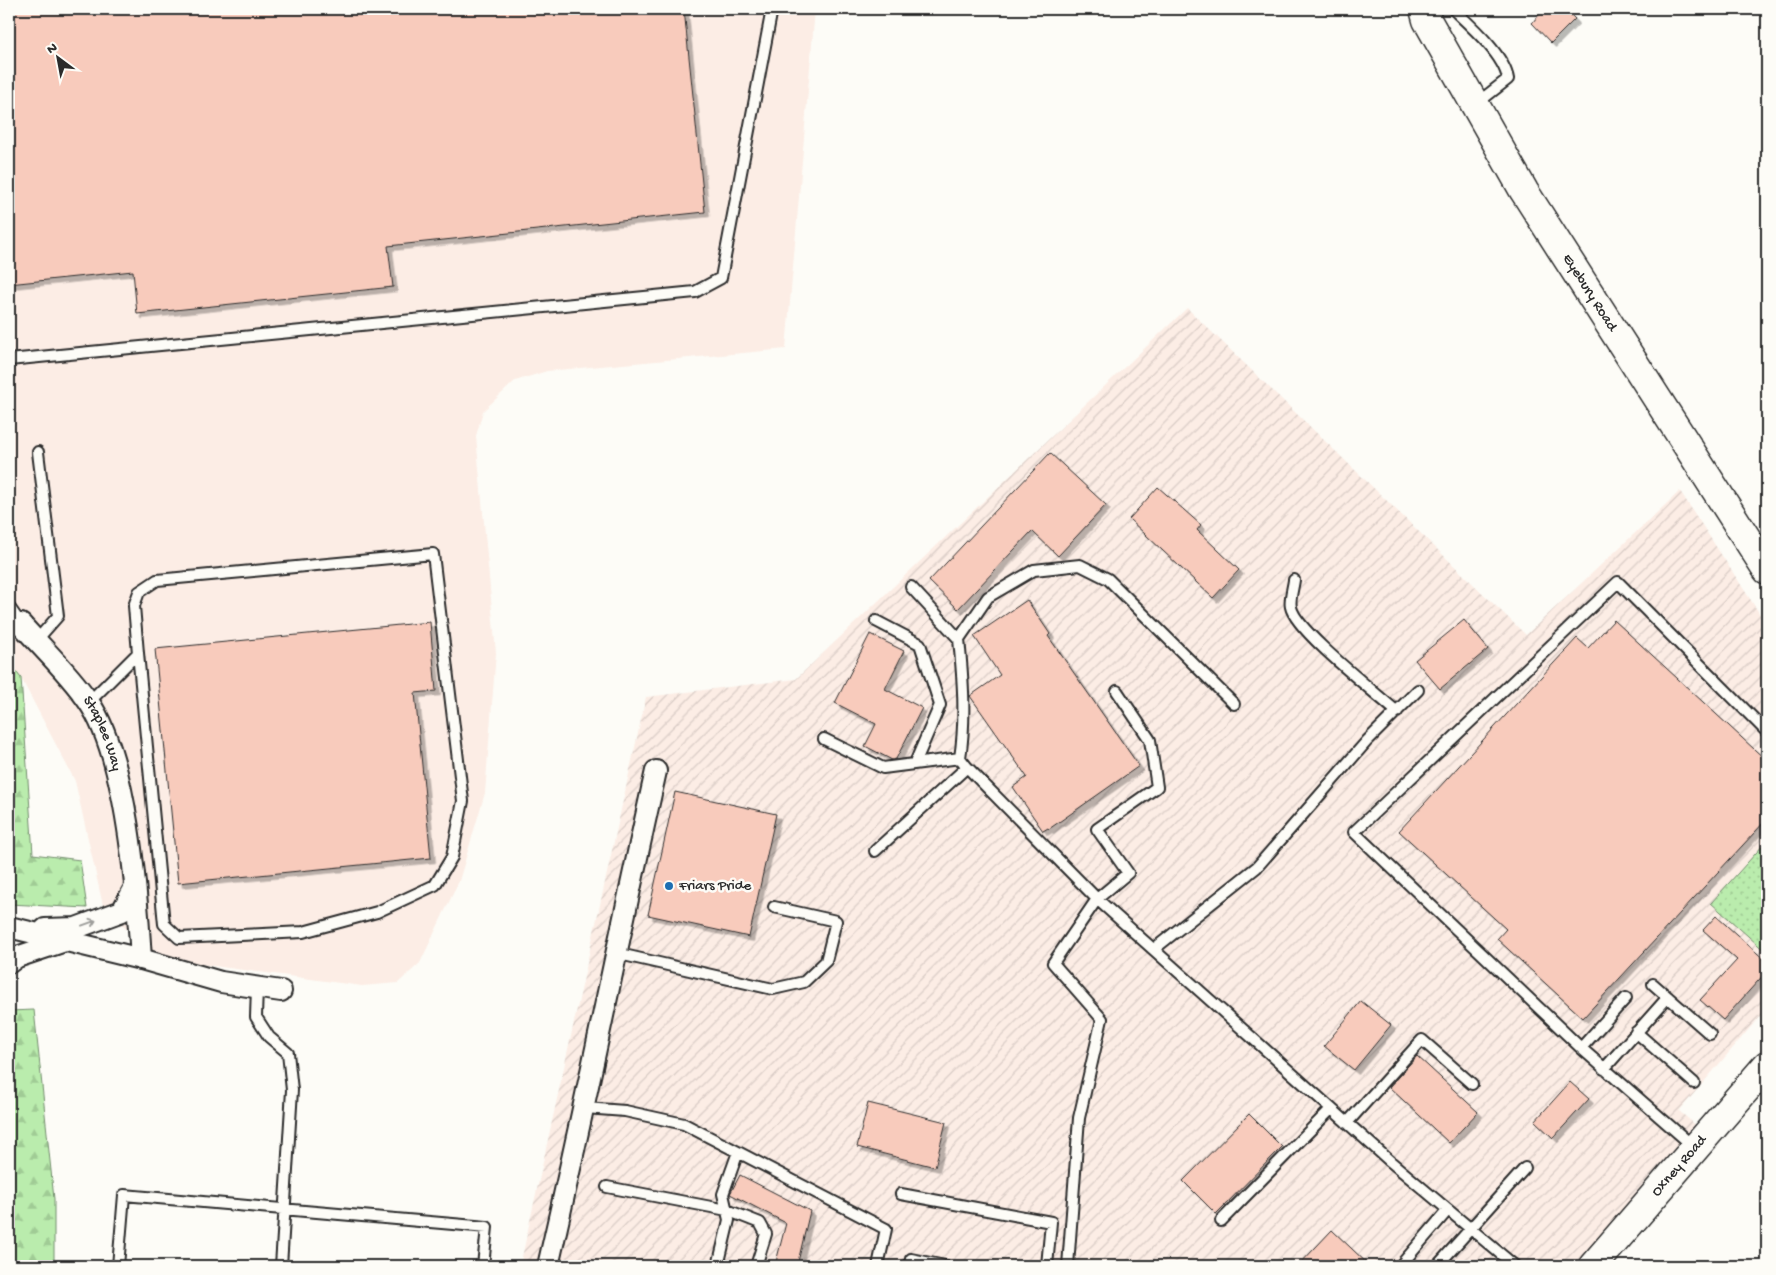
<svg xmlns="http://www.w3.org/2000/svg" width="1776" height="1275" viewBox="0 0 1776 1275" font-family="'Gochi Hand',sans-serif">
	<style>
		.built { fill: #fcede5 }
		.industrial { fill: url(#industrial-furrows) }
		.grass { fill: url(#grass-dots); stroke: #728c6c }
		.forest { fill: url(#forest-firs); stroke: #728c6c }
		.building { fill: #f8cbbc; stroke: #2b2b2b; filter: url(#shadow) }
		.lines { fill: none; stroke-linecap: round; stroke-linejoin: round }
		.lane-casing { stroke: #2b2b2b; stroke-width: 14 }
		.street-casing { stroke: #2b2b2b; stroke-width: 24 }
		.secondary-casing { stroke: #2b2b2b; stroke-width: 31 }
		.lane { stroke: #fdfcf7; stroke-width: 10 }
		.street { stroke: #fdfcf7; stroke-width: 20 }
		.secondary { stroke: #fdfcf7; stroke-width: 28 }
		.oneway { stroke: #9e9e9b }
		.poi-dot { fill: #1f6fb2; stroke: #fdfcf7; stroke-width: 2 }
		.labels { text-anchor: middle; dominant-baseline: central; stroke-width: 5; stroke-linejoin: round; paint-order: stroke }
		.street-label { font-size: 15px; fill: #2b2b2b; stroke: #fdfcf7 }
		.poi-label { font-size: 15px; fill: #2b2b2b; stroke: #fdfcf7; text-anchor: start }
	</style>
	<defs>
		<pattern id="industrial-furrows" width="10" height="10" patternUnits="userSpaceOnUse" patternTransform="scale(1.25)"><rect width="10" height="10" fill="#fcede5"/><path d="M-1 1l2-2M0 10L10 0M9 11l2-2" fill="none" stroke="#d8cbc5"/></pattern>
		<pattern id="grass-dots" width="8" height="8" patternUnits="userSpaceOnUse" patternTransform="scale(1.25)"><rect width="8" height="8" fill="#baecad"/><path d="M2 2h.1M6 6h.1" fill="none" stroke="#a0cb95" stroke-width="1.8" stroke-linecap="round"/></pattern>
		<pattern id="forest-firs" width="22" height="20" patternUnits="userSpaceOnUse" patternTransform="scale(1.25)"><rect width="22" height="20" fill="#baecad"/><path d="M5 1l3.5 6h-7zM16 11l3.5 6h-7z" fill="#a0cb95"/></pattern>
		<filter id="shadow"><feDropShadow dx="4.5" dy="4.5" stdDeviation="0" flood-color="#0004"/></filter>
	</defs>
	<rect width="100%" height="100%" fill="#fdfcf7"/>
	<filter id="ink" filterUnits="userSpaceOnUse"><feTurbulence type="fractalNoise" baseFrequency=".02" numOctaves="2"/><feDisplacementMap in="SourceGraphic" scale="10" xChannelSelector="R" yChannelSelector="G"/><feConvolveMatrix kernelMatrix="1 2 1 2 8 2 1 2 1" color-interpolation-filters="sRGB"/></filter>
	<g filter="url(#ink)">
		<!-- built -->
		<path class="built" d="M9,9H815L786,349L547,371L515,381L483,411L476,436L496,653L485,793L459,881L420,963L398,983L362,986L162,959L104,910L75,781L21,678L9,663Z"/>
		<!-- industrial -->
		<path class="industrial" d="M1187,308L1526,635L1680,491L1767,625V1008L1679,1111L1697,1126L1589,1266H520L646,697L796,679Z"/>
		<!-- grass -->
		<path class="grass" d="M1765,843L1767,845V953L1711,903Z"/>
		<!-- forest -->
		<path class="forest" d="M9,663L21,678L33,854L80,860L87,908L9,904Z
			M34,1010L54,1199V1266H9V1011Z"/>
		<!-- building -->
		<path class="building" d="M9,9H684L705,212L388,246L393,287L137,314L133,271L9,284Z
			M1533,9H1565L1575,19L1551,43L1532,23L1539,15Z
			M1050,453L1106,505L1058,556L1032,531L958,609L929,581Z
			M1158,487L1201,525L1197,530L1239,570L1213,598L1129,519Z
			M1027,600L1050,634L1048,636L1139,766L1049,829L1048,828L1043,831L1013,787L1027,777L970,696L1000,675L974,636Z
			M1464,620L1488,649L1440,689L1415,660Z
			M1614,620L1767,761V819L1583,1018L1497,939L1506,929L1399,831L1577,638L1588,648Z
			M430,622L436,691L415,693L431,858L178,883L155,649Z
			M870,634L904,651L885,689L922,708L896,759L892,760L865,746L876,724L835,703Z
			M675,792L776,814L749,937L648,915Z
			M1716,916L1767,962V971L1723,1020L1700,1000L1737,960L1703,930Z
			M1361,1001L1391,1025L1354,1070L1324,1046Z
			M1417,1056L1478,1112L1449,1143L1389,1087Z
			M1570,1082L1589,1099L1553,1138L1535,1121Z
			M868,1103L946,1122L935,1167L857,1147Z
			M1249,1114L1282,1147L1216,1214L1183,1181Z
			M740,1175L810,1211L797,1266H775L786,1223L730,1194Z
			M1332,1230L1370,1266H1298Z"/>
		<g class="lines">
			<defs>
				<path id="lane" d="M1453,9C1471,26 1504,55 1508,79L1476,104
					M9,360L695,292L721,278L772,9
					M1294,580C1293,588 1289,600 1291,607C1295,630 1376,693 1397,712
					M911,587L959,639
					M9,607L21,624
					M876,621L920,644L940,705L915,763
					M36,641L58,616L38,452
					M89,702L138,653L134,606L139,592L157,580L433,554L463,801L452,857L435,885L377,912L303,932L179,938L164,924L138,653
					M1234,704L1108,579L1080,565L1034,570L988,597L959,639C963,680 966,718 960,758L967,767L1097,899L1391,1162L1515,1266
					M824,739L883,768L960,758
					M875,851L967,767
					M1154,949L1257,867L1367,741L1418,690
					M615,953L773,989L804,982L826,961L836,921L774,907
					M1653,984L1710,1034
					M257,987L256,1017L269,1037L288,1053L292,1090L281,1266
					M1636,1032L1694,1083
					M1581,1048L1626,998
					M1604,1069L1668,997
					M585,1108L625,1111L684,1124L886,1229L878,1266
					M1347,1123L1422,1040L1472,1084
					M1694,1147L1581,1048L1354,832L1618,582L1767,732
					M607,1187L727,1210L760,1223L766,1234L756,1266
					M901,1194L1051,1222L1047,1266
					M1221,1221L1331,1109
					M118,1266L124,1195L487,1227L483,1266
					M718,1266L729,1220L723,1194L738,1152
					M910,1266L911,1259L945,1266
					M1068,1266L1079,1118L1102,1019L1053,963L1097,899L1128,873L1097,829L1157,787L1150,740L1117,691
					M1400,1266L1448,1210
					M1437,1266L1525,1168"/>
				<g id="street">
					<path id="s1" d="M21,624C43,649 69,673 88,701C127,756 137,892 141,959"/>
					<path d="M9,927L141,959L221,982L281,991"/>
					<path d="M45,929L76,928L122,911L135,887"/>
					<path d="M9,963L17,957L65,941"/>
					<path d="M548,1266C586,1102 619,936 656,771"/>
				</g>
				<g id="secondary">
					<path id="s2" d="M1424,9L1427,20L1524,191L1767,570"/>
					<path id="s3" d="M1593,1266L1767,1065"/>
				</g>
			</defs>
			<!-- lane casing -->
			<use href="#lane" class="lane-casing"/>
			<!-- street casing -->
			<use href="#street" class="street-casing"/>
			<!-- secondary casing -->
			<use href="#secondary" class="secondary-casing"/>
			<!-- lane -->
			<use href="#lane" class="lane"/>
			<!-- street -->
			<use href="#street" class="street"/>
			<!-- secondary -->
			<use href="#secondary" class="secondary"/>
		</g>
		<!-- one-way arrows -->
		<defs><path id="oneway-shaft" d="M-6 0H5M1.5-3L5.5 0L1.5 3" fill="none" stroke-width="1.6" stroke-linecap="round" stroke-linejoin="round" transform="scale(1.25)"/></defs>
		<use class="oneway" href="#oneway-shaft" transform="translate(89 923) rotate(-20)"/>
	</g>
	<!-- markers -->
	<circle class="poi-dot" cx="669" cy="886" r="5"/>
	<g class="labels">
		<!-- street labels -->
		<g class="street-label">
			<text stroke="none"><textPath href="#s2" startOffset="329">Eyebury Road</textPath></text>
			<text stroke="none"><textPath href="#s1" startOffset="138">Staplee Way</textPath></text>
			<text stroke="none"><textPath href="#s3" startOffset="132">Oxney Road</textPath></text>
		</g>
		<!-- poi labels -->
		<g class="poi-label">
			<text x="679" y="886">Friars Pride</text>
		</g>
	</g>
	<!-- margin -->
	<rect width="1776" height="1275" fill="none" stroke="#fdfcf7" stroke-width="30"/>
	<rect x="15" y="15" width="1746" height="1245" fill="none" stroke="#2b2b2b" stroke-width="2" filter="url(#ink)"/>
	<!-- north arrow -->
	<g transform="translate(58 58) rotate(328)" stroke="#fdfcf7" stroke-width="4" paint-order="stroke">
	<path d="M0-4L9 19L0 12L-9 19Z" fill="#2b2b2b"/>
	<text y="-8" font-size="14" font-weight="bold" text-anchor="middle" fill="#2b2b2b">N</text>
	</g>
</svg>
